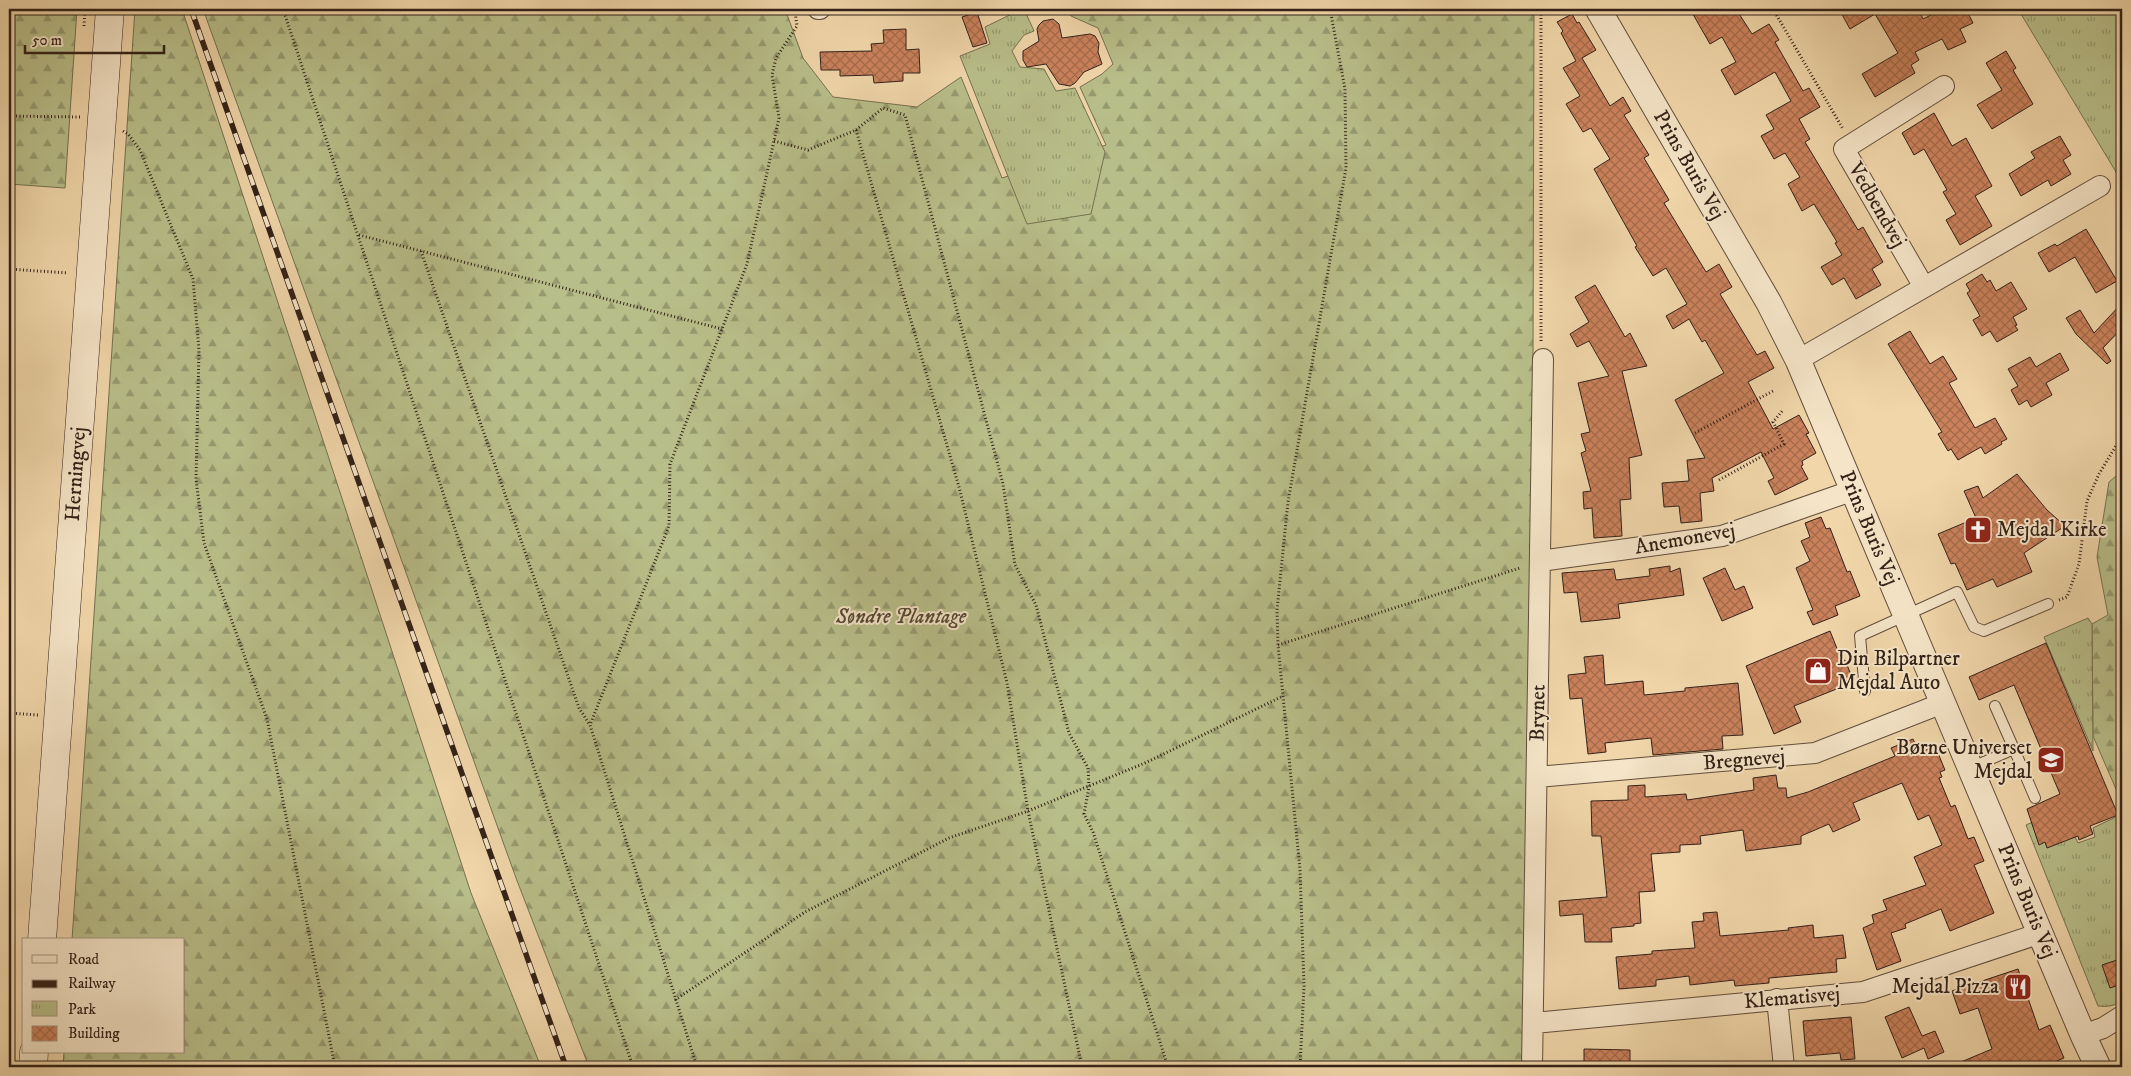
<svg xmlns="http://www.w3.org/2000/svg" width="2131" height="1076" viewBox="0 0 2131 1076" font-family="'IM FELL DW Pica',serif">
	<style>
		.forest { fill: url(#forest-firs); stroke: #767050 }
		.park { fill: url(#park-tufts); stroke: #767050 }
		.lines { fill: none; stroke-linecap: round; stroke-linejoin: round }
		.stream { stroke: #747a76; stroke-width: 5.5 }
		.building { fill: url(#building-cross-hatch); stroke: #332118 }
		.service-casing { stroke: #624e3c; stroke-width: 12 }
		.minor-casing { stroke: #624e3c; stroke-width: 22 }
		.tertiary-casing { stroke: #624e3c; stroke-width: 27 }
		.secondary-casing { stroke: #332118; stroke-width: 29 }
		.path { stroke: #332118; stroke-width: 3; stroke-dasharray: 1 2.5; stroke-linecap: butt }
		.service { stroke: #f5e4c7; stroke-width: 10 }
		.minor { stroke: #f5e4c7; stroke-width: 20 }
		.tertiary { stroke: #f5e4c7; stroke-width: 25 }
		.secondary { stroke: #f5e4c7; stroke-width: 28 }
		.rail-casing { stroke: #332118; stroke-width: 5.5 }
		.rail { stroke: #f5e4c7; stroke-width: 4; stroke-dasharray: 11; stroke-linecap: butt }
		.labels { text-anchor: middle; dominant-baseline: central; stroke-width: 4; stroke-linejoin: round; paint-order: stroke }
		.street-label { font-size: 21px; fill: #332118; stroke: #f5e4c7 }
		.poi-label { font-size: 21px; fill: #332118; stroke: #f5e4c7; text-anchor: start }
		.park-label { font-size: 21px; font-style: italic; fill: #544834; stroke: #f5e4c7 }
	</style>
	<defs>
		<pattern id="forest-firs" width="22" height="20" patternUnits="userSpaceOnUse" patternTransform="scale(1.25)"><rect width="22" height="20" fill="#b8be89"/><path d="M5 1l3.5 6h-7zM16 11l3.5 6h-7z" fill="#969a6f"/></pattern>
		<pattern id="park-tufts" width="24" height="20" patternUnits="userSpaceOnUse" patternTransform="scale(1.25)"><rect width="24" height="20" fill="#b8be89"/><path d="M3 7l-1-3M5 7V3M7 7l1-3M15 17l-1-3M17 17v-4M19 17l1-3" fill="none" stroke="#969a6f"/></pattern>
		<pattern id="building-cross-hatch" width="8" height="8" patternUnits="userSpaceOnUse" patternTransform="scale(1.25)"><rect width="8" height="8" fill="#cb825c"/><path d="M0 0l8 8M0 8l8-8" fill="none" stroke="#a56a4b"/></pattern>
	</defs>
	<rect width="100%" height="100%" fill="#f0d6a9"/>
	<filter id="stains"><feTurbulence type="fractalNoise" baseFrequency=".004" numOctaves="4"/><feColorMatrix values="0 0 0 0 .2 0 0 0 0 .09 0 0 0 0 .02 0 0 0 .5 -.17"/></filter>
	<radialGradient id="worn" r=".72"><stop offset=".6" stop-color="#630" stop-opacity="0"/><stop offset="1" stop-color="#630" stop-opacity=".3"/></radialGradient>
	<!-- forest -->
	<path class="forest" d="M9,9H77L65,188L9,184Z
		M135,9H182L471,893L541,1067H63L64,1052H184V940H72Z
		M203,9H785L803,58L833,97L917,107L961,77L1002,178L1106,145L1080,87L1102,74L1113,64L1098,28L1071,16L1064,9H1534L1531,1067H589L516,878Z
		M2122,471V803L2093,736L2092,624L2108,615L2097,557L2109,482Z"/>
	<!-- park -->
	<path class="park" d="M1022,9H1024L1034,31L1024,35L1012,51L1020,67L1044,69L1056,91L1075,88L1105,152L1091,214L1027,224L960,56L990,44L985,27Z
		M2018,9H2122V185L2119,177Z
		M2088,618L2092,624L2093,751L2044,637Z
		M2060,806L2078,843L2095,837L2093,828L2122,814V1001C2114,1006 2108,1007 2098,1006L2026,825L2046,816Z"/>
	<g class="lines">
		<!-- stream -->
		<path class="stream" d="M2119,757V736L2122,724"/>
	</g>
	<!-- building -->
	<path class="building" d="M1690,9H1736L1752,34L1769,24L1779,40L1775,42L1803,91L1809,88L1820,107L1799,119L1810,139L1805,142L1858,230L1863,227L1883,262L1872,269L1881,285L1856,299L1844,278L1832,285L1821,267L1842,255L1835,243L1837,242L1814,204L1802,211L1788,184L1800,177L1785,153L1774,159L1761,136L1774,129L1766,115L1791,101L1775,72L1735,95L1721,70L1736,62L1722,37L1710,44Z
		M1839,9H1906L1909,15L1919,10L1923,19L1943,9H1966L1973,23L1960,29L1966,42L1948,50L1942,39L1915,52L1919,60L1911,65L1915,73L1875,97L1862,74L1898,53L1875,14L1850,29Z
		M977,12L987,43L973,47L962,17Z
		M1572,14L1577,23L1579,22L1596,50L1582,58L1610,106L1623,97L1631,111L1624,115L1649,155L1644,158L1669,200L1664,203L1706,272L1719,264L1732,287L1720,294L1757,355L1765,351L1774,368L1748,382L1764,412L1773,429L1799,415L1809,433L1806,434L1816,453L1802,461L1803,465L1801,466L1808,479L1775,495L1768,481L1774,478L1761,452L1712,478L1714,491L1700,493L1702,521L1681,523L1679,506L1664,507L1662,483L1689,481L1687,460L1705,458L1675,400L1724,373L1705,340L1702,342L1689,319L1673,329L1666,316L1687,304L1666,268L1653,276L1635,247L1637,246L1594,169L1610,159L1591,128L1583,132L1566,104L1580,96L1563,68L1576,61L1561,33L1563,31L1557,22Z
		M1053,19L1059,24L1062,38L1090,34L1095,36L1099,43L1098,52L1102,64L1084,72L1075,83L1070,86L1059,84L1046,64L1027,67L1023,60V51L1039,41L1037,29L1039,25L1043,21Z
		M906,29V50L919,49L920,73H903V81L874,83L873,75L840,76V70H821L820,52L872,51L871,44L884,43L883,30Z
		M2006,51L2016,68L2013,70L2033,104L1992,129L1977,105L2002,90L1986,63Z
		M1934,113L1952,146L1966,138L1992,186L1975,196L1992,226L1960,245L1946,220L1956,214L1943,192L1947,190L1924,149L1914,155L1902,133Z
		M2060,136L2071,155L2063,160L2071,174L2051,186L2048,180L2021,196L2009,174L2035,158L2031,152Z
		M2086,229L2117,281L2096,293L2075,257L2049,272L2038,253L2055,244L2057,246Z
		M1982,274L1987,282L1990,280L1996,291L2011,282L2027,309L2013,317L2017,325L2015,326L2018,330L1997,342L1990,331L1982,336L1973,320L1980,316L1967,293L1970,291L1966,284Z
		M1595,285L1625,337L1630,333L1647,366L1622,371L1642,455L1629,458L1631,499L1620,500L1622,536L1594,538L1592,508L1584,509L1583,492L1591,491L1581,453L1586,451L1581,434L1590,432L1578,383L1609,376L1589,341L1577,347L1570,334L1589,322L1575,297Z
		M2122,303V328L2103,348L2111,361L2107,364L2076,334L2066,318L2080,310L2094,333Z
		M1910,331L1930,364L1943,356L1957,379L1949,383L1975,428L1995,418L2007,439L2001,442L2002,444L1985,454L1981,447L1958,460L1951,449L1948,451L1938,434L1942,432L1888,344Z
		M2060,353L2069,370L2046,383L2052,395L2031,407L2027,400L2019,405L2011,390L2018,386L2008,369L2030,357L2036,367Z
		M2017,474L2047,510L2065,526L2024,553L2032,572L1997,587L1993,579L1967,590L1955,563L1951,564L1938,534L1976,518L1964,491L1978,486L1983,498Z
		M1821,517L1826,529L1830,528L1847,572L1850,571L1860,596L1835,606L1838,615L1813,625L1807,612L1813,610L1796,568L1810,561L1801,541L1810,537L1805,523Z
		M1670,566V572L1680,568L1684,595L1618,604L1620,618L1581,622L1577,592L1564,593L1562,573L1614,569L1616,580L1650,576L1649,569Z
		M1725,568L1735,590L1744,586L1753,608L1722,621L1703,578Z
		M1830,631L1842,661L1845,660L1854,682L1794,706L1801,722L1774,734L1746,666Z
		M2046,643L2118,815L2090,826L2093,834L2079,840L2078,836L2047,848L2045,842L2039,845L2027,809L2060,794L2014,685L1979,700L1969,677Z
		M1603,655L1605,685L1643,681L1644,695L1685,691V688L1738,683L1743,735L1722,736L1723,749L1653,755L1651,738L1605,743L1606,752L1588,754L1582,698L1570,699L1568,675L1586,673L1584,657Z
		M1913,739L1919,753L1935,746L1945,770L1940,772L1942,777L1939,778L1951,807L1955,805L1968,839L1974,837L1984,861L1974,865L1994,913L1950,931L1941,909L1905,924L1906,928L1891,933L1901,961L1877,970L1863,928L1874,923L1872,915L1887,910L1883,900L1926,885L1914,857L1942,845L1929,815L1918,820L1902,783L1853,803L1860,820L1833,832L1829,824L1801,836V844L1746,851L1743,830L1700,836L1701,844L1680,845V852L1651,854L1655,891L1639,892L1641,923L1634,924V926L1611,928L1612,942H1585L1583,914L1560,916L1559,901L1607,897L1601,836H1592L1591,801L1628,800V786L1645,785V797L1686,794L1687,800L1754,790L1753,778L1776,775L1778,788H1786L1787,798L1808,792L1895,756L1891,748Z
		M1717,912L1720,936L1789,930L1788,928L1813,925L1814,938L1843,935L1846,958L1836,959L1837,972L1769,978V983L1735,986L1734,980L1690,985L1689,976L1656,980V986L1619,989L1616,957L1652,954V951L1695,948L1692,922L1704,921L1703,913Z
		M2117,960L2122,976V984L2110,988L2102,965Z
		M2018,969L2039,1030L2050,1025L2064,1058L2045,1066L2044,1063L2033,1067H1949L1992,1049L1978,1008L1960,1014L1952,991Z
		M1909,1007L1922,1036L1935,1031L1944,1052L1928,1059L1924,1048L1902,1058L1885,1017Z
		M1851,1017L1855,1059L1841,1060L1840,1053L1806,1056L1803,1021Z
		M1584,1049L1630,1050V1067H1584Z"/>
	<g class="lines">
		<defs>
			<path id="service" d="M1865,691L1860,636L1957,592L1974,627L1984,631L2048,604
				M2014,749L2035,798
				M1970,768L2014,749L1995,706"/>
			<path id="minor" d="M818,9H820
				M1924,287L1844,149L1944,86
				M1798,360L2100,186
				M1540,561L1722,536L1854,490
				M1537,777L1815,753L1943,703
				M1777,999L1784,1067
				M1534,1023L1863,992L2041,933
				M2083,1035L2103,1028L2122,1016
				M1532,1067L1543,359"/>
			<path id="tertiary" d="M1598,9L1769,303L1798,360L2083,1035L2098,1067"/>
			<path id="secondary" d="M42,940L110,9
				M33,1067L34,1052"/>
		</defs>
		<!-- service casing -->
		<use href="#service" class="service-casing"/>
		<!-- minor casing -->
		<use href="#minor" class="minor-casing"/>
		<!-- tertiary casing -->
		<use href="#tertiary" class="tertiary-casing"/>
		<!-- secondary casing -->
		<use href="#secondary" class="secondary-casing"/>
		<!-- path -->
		<path class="path" d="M283,9L633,1067
			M1773,9L1843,129
			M84,26L85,9
			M9,116L81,117
			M856,130L959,487L1007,683L1028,811L1082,1067
			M123,131L128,134L140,150L193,279L199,350L196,479L204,543L267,719L335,1067
			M774,141L808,150L856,130L883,108L905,115L1003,484L1015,565L1036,605L1069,733L1088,768L1089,787L1084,814L1093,832L1168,1067
			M359,235L722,329
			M421,251L579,708L590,725
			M9,269L68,273
			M1541,341V9
			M1695,433L1773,391
			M1719,480L1784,444L1773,422L1783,410
			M2059,600L2067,597L2079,564L2087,501L2099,474L2122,436
			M1278,645L1520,568
			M9,713L38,715
			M675,1000L805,912L949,838L1028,811L1145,763L1283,696
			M697,1067L590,725L669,526L670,464L747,264L779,118L772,75L776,58L797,26L795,12L800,11
			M1300,1067L1304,986L1300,870L1278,645L1277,610L1288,502L1346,168L1345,89L1330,9"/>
		<!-- service -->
		<use href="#service" class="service"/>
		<!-- minor -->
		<use href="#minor" class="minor"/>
		<!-- tertiary -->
		<use href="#tertiary" class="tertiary"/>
		<!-- secondary -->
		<use href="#secondary" class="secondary"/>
		<defs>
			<path id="rail" d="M191,9L566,1067"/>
		</defs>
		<!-- rail casing -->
		<use href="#rail" class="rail-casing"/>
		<!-- rail -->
		<use href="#rail" class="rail"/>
	</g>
	<!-- icons -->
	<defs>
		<symbol id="church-square" viewBox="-11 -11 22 22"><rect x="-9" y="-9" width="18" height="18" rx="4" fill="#8f2418" stroke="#f5e4c7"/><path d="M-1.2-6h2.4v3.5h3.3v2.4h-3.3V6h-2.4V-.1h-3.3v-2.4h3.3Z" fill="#fff"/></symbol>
		<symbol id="shop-square" viewBox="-11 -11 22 22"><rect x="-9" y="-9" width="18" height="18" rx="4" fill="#8f2418" stroke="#f5e4c7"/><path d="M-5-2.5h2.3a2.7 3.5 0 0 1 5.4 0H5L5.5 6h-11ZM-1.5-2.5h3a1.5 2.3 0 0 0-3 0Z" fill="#fff"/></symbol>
		<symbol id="school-square" viewBox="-11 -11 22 22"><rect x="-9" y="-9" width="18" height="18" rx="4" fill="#8f2418" stroke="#f5e4c7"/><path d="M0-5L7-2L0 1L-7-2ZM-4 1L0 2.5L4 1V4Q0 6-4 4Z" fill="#fff"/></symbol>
		<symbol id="restaurant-square" viewBox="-11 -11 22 22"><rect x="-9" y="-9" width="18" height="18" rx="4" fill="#8f2418" stroke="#f5e4c7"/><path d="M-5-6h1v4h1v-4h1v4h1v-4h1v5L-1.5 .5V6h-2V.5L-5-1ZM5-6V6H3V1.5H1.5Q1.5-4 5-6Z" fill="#fff"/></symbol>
	</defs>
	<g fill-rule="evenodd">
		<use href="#church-square" x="1962" y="514" width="32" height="32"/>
		<use href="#shop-square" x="1802" y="655" width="32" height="32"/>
		<use href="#school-square" x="2035" y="744" width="32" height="32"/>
		<use href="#restaurant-square" x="2002" y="971" width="32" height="32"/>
	</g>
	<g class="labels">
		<!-- street labels -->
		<g class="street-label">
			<text transform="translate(1689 165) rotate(60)">Prins Buris Vej</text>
			<text transform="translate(1877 205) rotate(60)">Vedbendvej</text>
			<text transform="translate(76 474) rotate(-86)">Herningvej</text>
			<text transform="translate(1869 528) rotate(67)">Prins Buris Vej</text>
			<text transform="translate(1685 539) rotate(-10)">Anemonevej</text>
			<text transform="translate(1538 713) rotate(-89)">Brynet</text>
			<text transform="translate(1744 760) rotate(-5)">Bregnevej</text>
			<text transform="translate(2027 901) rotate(67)">Prins Buris Vej</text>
			<text transform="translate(1792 998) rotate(-5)">Klematisvej</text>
		</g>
		<!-- poi labels -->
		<g class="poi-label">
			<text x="1997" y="530">Mejdal Kirke</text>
			<text x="1837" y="659">Din Bilpartner<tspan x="1837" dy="24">Mejdal Auto</tspan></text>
			<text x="2032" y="748" text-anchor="end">Børne Universet<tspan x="2032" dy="24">Mejdal</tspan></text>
			<text x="1999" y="987" text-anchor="end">Mejdal Pizza</text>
		</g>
		<!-- park labels -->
		<g class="park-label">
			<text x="901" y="617">Søndre Plantage</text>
		</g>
	</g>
	<!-- margin -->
	<rect width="2131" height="1076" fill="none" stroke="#f0d6a9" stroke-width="30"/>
	<rect x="10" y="10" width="2111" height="1056" fill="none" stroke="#332118" stroke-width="2.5"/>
	<rect x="15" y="15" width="2101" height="1046" fill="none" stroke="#332118"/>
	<!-- legend -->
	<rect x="22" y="938" width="162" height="115" fill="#f5e4c7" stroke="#a79681"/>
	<rect x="32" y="955" width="25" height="8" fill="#f5e4c7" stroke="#a79681"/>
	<text x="68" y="964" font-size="15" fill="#332118">Road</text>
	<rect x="32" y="980" width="25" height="8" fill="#332118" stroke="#a79681"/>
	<text x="68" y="988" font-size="15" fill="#332118">Railway</text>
	<rect x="32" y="1001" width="25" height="15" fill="url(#park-tufts)" stroke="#a79681"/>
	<text x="68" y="1014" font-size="15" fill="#332118">Park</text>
	<rect x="32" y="1026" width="25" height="15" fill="url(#building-cross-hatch)" stroke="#a79681"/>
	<text x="68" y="1038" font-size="15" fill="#332118">Building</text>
	<!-- scale -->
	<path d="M25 45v8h139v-8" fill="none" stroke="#332118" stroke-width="2.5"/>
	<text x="32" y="45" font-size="15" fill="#332118" stroke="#f5e4c7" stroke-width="4" paint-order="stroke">50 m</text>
	<rect width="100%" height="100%" filter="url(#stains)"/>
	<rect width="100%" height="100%" fill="url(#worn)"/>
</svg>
